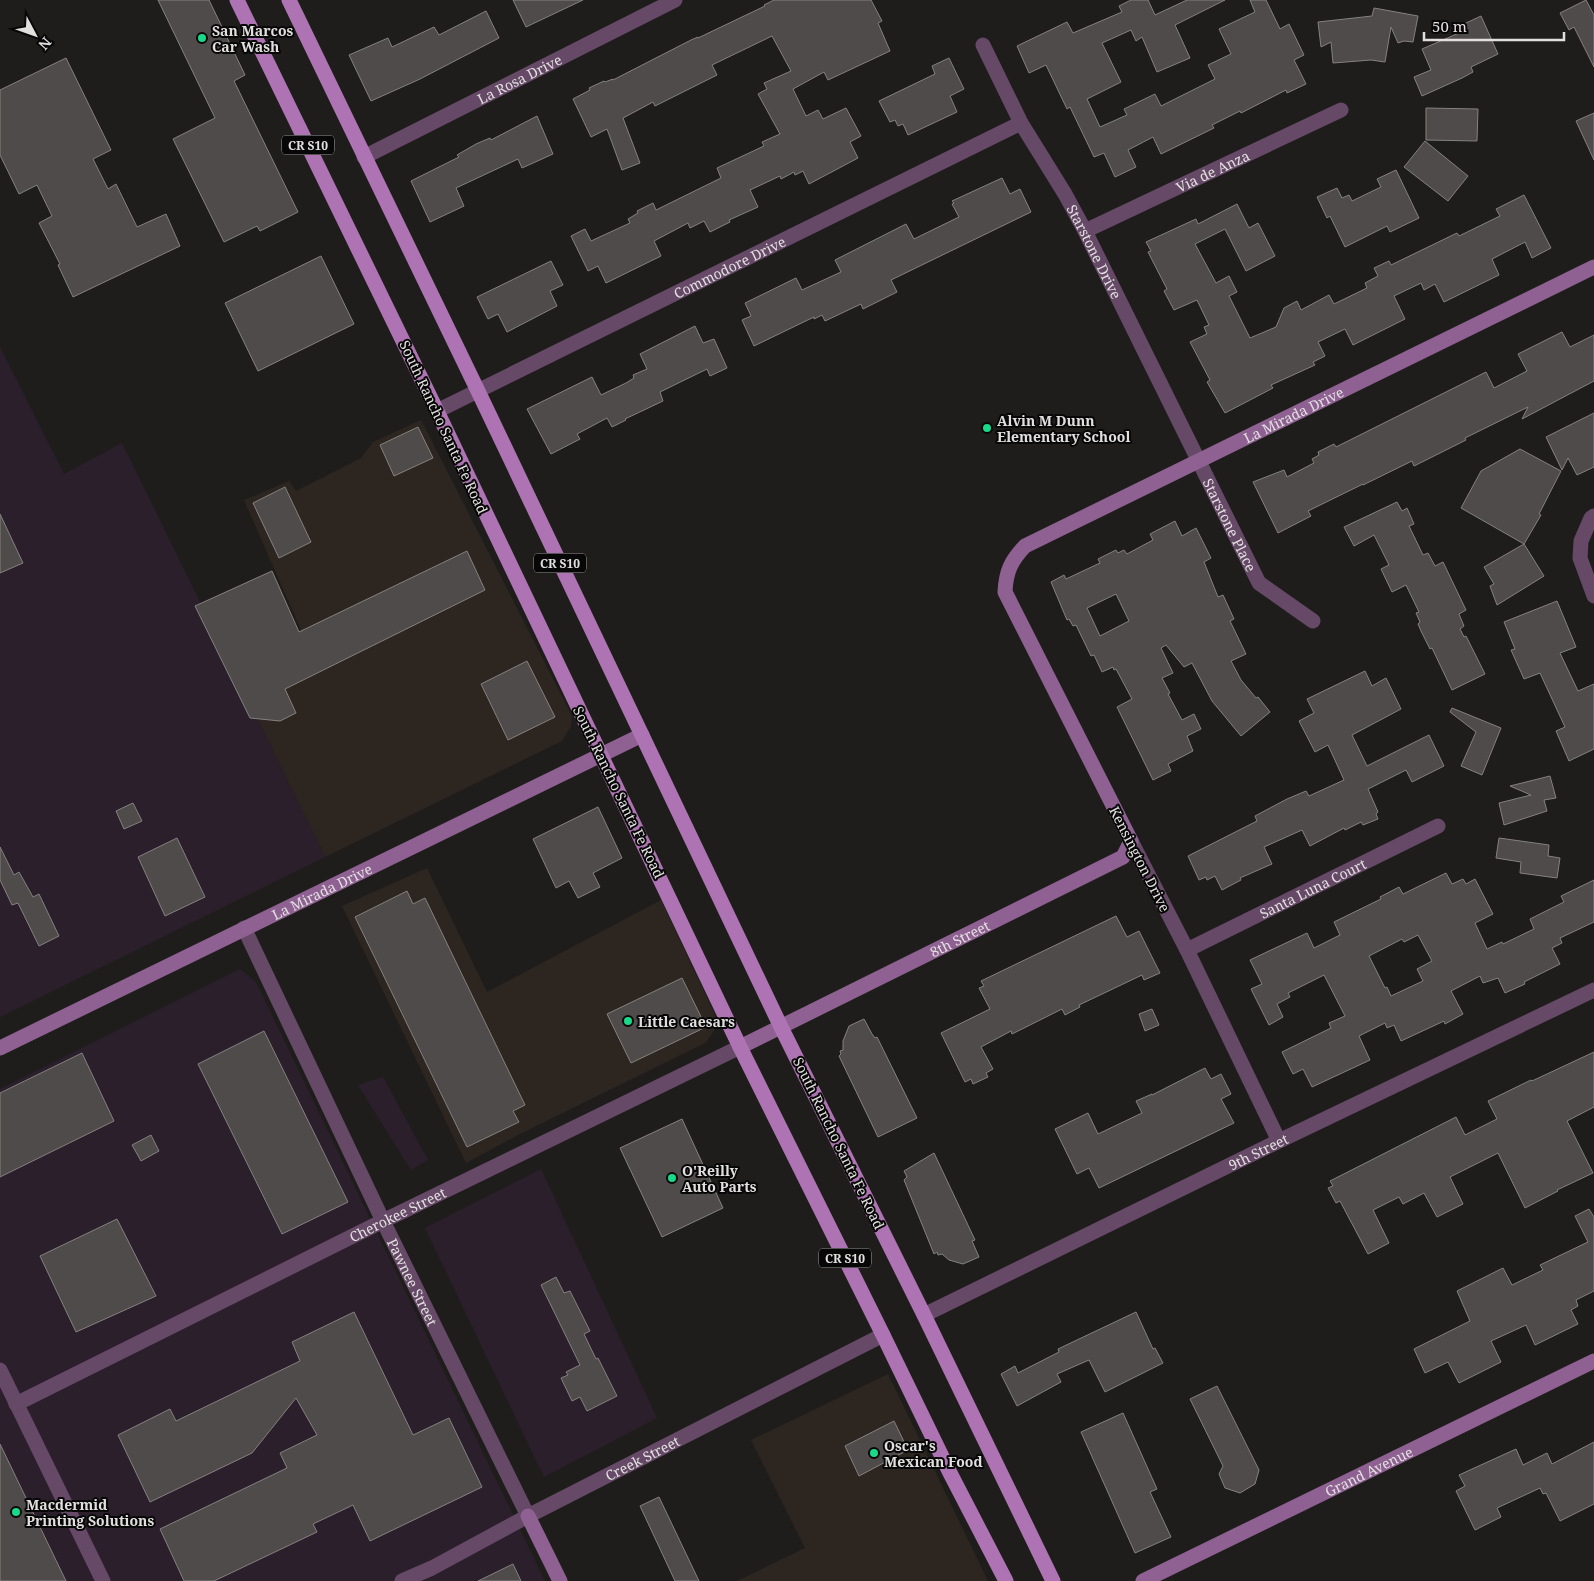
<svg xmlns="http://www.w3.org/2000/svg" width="1594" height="1581" viewBox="0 0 1594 1581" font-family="'Noto Serif',serif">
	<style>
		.built { fill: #2d2620 }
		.industrial { fill: #2c1f2c }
		.building { fill: #4e4b4a; stroke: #85817f; fill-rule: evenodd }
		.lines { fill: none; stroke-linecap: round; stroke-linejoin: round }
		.street { stroke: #654967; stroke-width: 15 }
		.secondary { stroke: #8e6192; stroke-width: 15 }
		.primary { stroke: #ae73b3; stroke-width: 15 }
		.poi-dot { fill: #18d989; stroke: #080707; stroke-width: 2 }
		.labels { text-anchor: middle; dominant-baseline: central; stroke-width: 4; stroke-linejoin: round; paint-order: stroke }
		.shield { fill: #080707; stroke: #a19f9e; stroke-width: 1 }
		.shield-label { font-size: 12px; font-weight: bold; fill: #e2e0df }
		.poi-label { font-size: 14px; font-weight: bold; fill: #e2e0df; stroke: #080707; text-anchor: start }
		.street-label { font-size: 14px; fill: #e2e0df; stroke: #080707 }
	</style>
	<rect width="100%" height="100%" fill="#1f1d1b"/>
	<!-- built -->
	<path class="built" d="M421,420L572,716L571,726L562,741L325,857L231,665L301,630L244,500L289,481L296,491L361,458L373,442Z
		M427,868L487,992L661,900L717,1019L716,1028L705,1043L520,1134L466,1163L342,906Z
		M888,1374L988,1581H737L805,1548L751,1440Z"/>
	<!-- industrial -->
	<path class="industrial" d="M0,347L64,474L122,443L325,857L0,1017Z
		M240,969L256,982L545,1581H0V1089Z
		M383,1077L428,1160L411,1170L358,1085Z
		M541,1169L657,1418L544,1477L425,1228Z"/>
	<!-- building -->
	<path class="building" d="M158,0H209L245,75L234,81L298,212L260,231L257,226L224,242L173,139L215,118Z
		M513,0H583L526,27Z
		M774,0H871L882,21L878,23L890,51L828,80L824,72L793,89L806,116L818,110L823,119L846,108L861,136L850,142L858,158L809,184L803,171L795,175L794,172L781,179L780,176L750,190L758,207L729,220L730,222L710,232L704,221L690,228L688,223L654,241L661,256L606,283L598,266L588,271L571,236L585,229L591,241L630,223L628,219L638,213L637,211L653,203L656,210L721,178L717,168L764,146L762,142L780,134L758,94L767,89L764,83L791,71L772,36L712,65L717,75L655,106L653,102L623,118L640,163L622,170L607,129L591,137L573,99L590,90L589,88L604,81L605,82L613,79V80L691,40L698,37V38L765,6L764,5Z
		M1131,0H1148L1155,15L1187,0H1225L1175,25L1190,58L1157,72L1142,37L1136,41L1131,30L1102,43L1121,82L1087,99L1100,127L1127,115L1124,109L1155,94L1161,106L1215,79L1208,65L1231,54L1219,29L1255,12L1250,0H1266L1280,29L1289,24L1304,55L1294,60L1306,84L1287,93L1286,90L1241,113L1240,111L1212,125L1214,128L1161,154L1153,137L1128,150L1136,167L1115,177L1104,153L1094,157L1070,107L1067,109L1046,65L1029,73L1017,46L1067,22L1073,33L1122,12L1119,6Z
		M1586,0L1594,15V67L1574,27L1569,30L1560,13Z
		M1374,8L1418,16L1413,42L1404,41L1398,43L1391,27L1385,62L1371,60L1333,63L1331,42L1321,47L1318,22L1372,16Z
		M486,11L499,38L420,79L371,101L349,55L388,38L392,47L434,27L439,35Z
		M1481,16L1498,54L1471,67L1473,72L1462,78L1422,96L1414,77L1431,70L1422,49L1466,30L1464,24Z
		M66,58L111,150L93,159L108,189L116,184L137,227L166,214L180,246L73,297L58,265L60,264L39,223L52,216L37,185L19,194L0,155V90Z
		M949,58L964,89L950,96L957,112L908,135L903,124L898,126L895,120L890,122L879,101L935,74L932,66Z
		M1426,108L1478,109L1477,141L1426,140Z
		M1594,113V160L1576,121Z
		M537,116L553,154L522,168L518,159L456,188L464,206L430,222L411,181L459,157L457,155L476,144L490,138L491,140Z
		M1425,141L1468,176L1448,201L1404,167Z
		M1396,170L1419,218L1390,232L1387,226L1345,247L1330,216L1327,218L1317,197L1337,188L1342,198L1349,195L1352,201L1381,187L1377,179Z
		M1002,178L1010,194L1020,189L1031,212L891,280L897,292L863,309L861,304L825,321L822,315L814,319V317L754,346L742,320L751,316L745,303L796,278L802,290L841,272L835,260L906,224L914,239L959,217L952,204L954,203L952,201Z
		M1524,195L1551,248L1532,258L1525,242L1492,259L1499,275L1444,302L1435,284L1424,290L1421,283L1394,296L1405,319L1353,345L1345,329L1318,342L1325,356L1313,362L1315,365L1271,385L1273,388L1225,413L1207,382L1210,380L1190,342L1207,334L1204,327L1209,325L1197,300L1174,310L1164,291L1167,289L1148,252L1151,251L1146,242L1196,219L1198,224L1237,204L1249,228L1258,223L1275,256L1246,271L1225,229L1195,244L1216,283L1229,276L1237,292L1229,296L1250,338L1276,327L1284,308L1297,301L1301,310L1329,295L1334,304L1367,288L1365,283L1378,276L1374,268L1389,261L1391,265L1457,233L1459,236L1500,216L1496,209Z
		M321,256L354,324L258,371L225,303Z
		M551,261L563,285L550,291L557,306L507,332L498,314L488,319L477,297Z
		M695,326L703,343L714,339L727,368L710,376L707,369L660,392L663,401L625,419L626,420L612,427L607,418L577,434L580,439L551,454L527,409L592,377L601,395L626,383L634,378L633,375L647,369L640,354Z
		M1562,332L1570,347L1594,335V381L1522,419L1528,407L1465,438L1466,440L1414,466L1412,461L1363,485V484L1308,511L1311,516L1278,533L1253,482L1284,470L1287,477L1314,463L1312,459L1319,455L1318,452L1334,444L1336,447L1486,372L1494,388L1527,371L1518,354Z
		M1594,413V467L1577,475L1568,458L1562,470L1546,437Z
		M418,427L433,458L394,476L380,445Z
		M1520,449L1561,471L1539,514L1541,515L1524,544L1544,576L1497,605L1490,586L1494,584L1484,567L1524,544L1461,508L1481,471Z
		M285,487L311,542L279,558L253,503Z
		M1397,502L1402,511L1407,508L1414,524L1409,526L1423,555L1428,553L1435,566L1443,562L1466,610L1459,614L1464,626L1460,629L1464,637L1466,636L1485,674L1452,690L1432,648L1430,649L1421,631L1418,624L1420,622L1416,613L1419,612L1406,585L1392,592L1381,569L1389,565L1374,535L1354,546L1344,527Z
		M0,514L23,563L0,573Z
		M1175,521L1182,536L1196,528L1211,558L1204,562L1218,597L1223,595L1234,619L1230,621L1246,654L1231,661L1241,680L1256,698L1258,697L1270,712L1241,736L1212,701L1192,663L1184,667L1166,645L1161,648L1173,673L1162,678L1170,693L1168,694L1182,720L1194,714L1201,729L1187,736L1193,751L1168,764L1171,771L1153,780L1117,707L1132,699L1116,669L1114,670L1113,667L1102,672L1094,655L1091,656L1076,625L1073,626L1069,619L1067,620L1051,582L1064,575L1066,579L1100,563L1098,559L1116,550L1118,553L1124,550L1127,554L1153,540L1150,534ZM1116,594L1129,621L1100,636L1087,608Z
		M467,551L485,590L285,689L296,713L280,721L250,718L195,606L272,571L299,632Z
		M1557,601L1576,647L1560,653L1578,691L1594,684V749L1569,761L1556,731L1565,727L1540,673L1524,679L1511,650L1515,649L1504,622Z
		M527,661L555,717L508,740L481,684Z
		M1365,671L1372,686L1386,678L1401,709L1352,735L1367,766L1429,735L1444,766L1412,782L1406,770L1368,789L1378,812L1376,814L1378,819L1363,825L1361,822L1345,830L1344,828L1310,846L1302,830L1264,847L1272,864L1240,878L1241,880L1222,890L1215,876L1207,880L1206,877L1199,880L1188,856L1257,821L1255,816L1287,799L1306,791L1309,796L1344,780L1328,745L1315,752L1299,721L1314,713L1307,699Z
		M1452,708L1501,728L1482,775L1461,766L1476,732L1450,712Z
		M1550,776L1556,798L1544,800L1547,811L1504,825L1499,803L1531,795L1510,786Z
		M133,803L142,821L124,829L116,811Z
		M598,807L622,858L593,873L600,887L578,898L569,881L556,888L533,839Z
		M177,838L205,897L165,916L138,857Z
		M1499,838L1549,845L1548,856L1560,858L1557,878L1520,873L1521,862L1496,858Z
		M0,847L14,875L19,872L33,897L39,894L59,936L39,946L18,903L12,905L0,880Z
		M1446,873L1452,884L1463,879L1466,884L1475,879L1493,914L1475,923L1487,949L1502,942L1503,944L1534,929L1530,919L1564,902L1561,896L1594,880V922L1560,938L1562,943L1552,948L1560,964L1524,982L1525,984L1505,993L1498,978L1483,983L1480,976L1451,991L1463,1014L1445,1024L1444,1021L1401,1041L1394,1025L1387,1028L1385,1023L1359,1036L1370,1060L1312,1087L1303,1069L1293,1074L1282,1052L1331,1028L1329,1023L1345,1016L1324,975L1288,993L1290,997L1277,1004L1283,1017L1269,1025L1251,989L1262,984L1250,960L1307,933L1314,948L1340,935L1334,922L1381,899L1380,897L1399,887L1403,894ZM1418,935L1432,961L1417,969L1423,981L1391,996L1387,987L1385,988L1369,956L1402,939L1404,942Z
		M407,891L413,904L425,898L525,1105L513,1111L519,1122L467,1147L355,917Z
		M1116,916L1127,937L1139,931L1160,973L1144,980L1142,975L1079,1005L1080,1007L1065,1015L1062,1009L1012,1034L1011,1031L981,1047L993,1069L986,1073L988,1077L973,1084L971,1079L965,1082L941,1033L990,1009L979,988L984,986L981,981Z
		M682,978L706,1027L631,1063L607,1014Z
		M1152,1009L1159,1025L1145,1031L1139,1014Z
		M864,1019L872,1034L875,1038L877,1037L917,1118L878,1137L839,1056L841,1054L840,1051L843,1050V1041L849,1026Z
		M264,1031L348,1202L282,1234L198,1064Z
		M1594,1052V1107L1567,1121L1593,1173L1557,1190L1558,1191L1525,1208L1498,1153L1450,1177L1463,1204L1437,1217L1424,1193L1403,1204L1399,1197L1373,1210L1389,1243L1368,1254L1340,1201L1336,1203L1328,1188L1333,1186L1330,1181L1456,1117L1465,1135L1497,1119L1488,1101L1531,1080L1532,1081Z
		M82,1053L114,1121L0,1177V1093Z
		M1205,1068L1211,1079L1221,1074L1231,1094L1221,1099L1234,1123L1099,1188L1089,1168L1077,1174L1055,1129L1088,1113L1098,1134L1142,1113L1136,1101L1152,1094V1095Z
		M682,1119L723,1208L662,1237L620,1148Z
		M151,1135L159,1151L141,1161L132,1145Z
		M934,1153L975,1240L972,1241L979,1257L963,1264L949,1260L942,1254L938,1255L937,1252L934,1254L904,1180L907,1177L904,1171Z
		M1589,1209L1594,1217V1291L1576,1300L1578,1306L1571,1310L1578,1324L1535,1345L1526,1325L1491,1341L1501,1362L1459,1383L1448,1362L1425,1373L1414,1349L1470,1321L1457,1291L1503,1268L1512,1285L1543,1270L1540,1265L1588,1242L1575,1216Z
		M117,1219L156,1296L76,1332L40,1256Z
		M556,1277L564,1293L570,1291L590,1331L584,1334L596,1359L598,1358L617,1396L587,1411L580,1397L572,1401L561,1378L568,1375L566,1372L580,1365L541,1285Z
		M354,1312L413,1435L449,1418L482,1487L370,1541L353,1505L313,1524L317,1532L214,1581H184L160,1529L287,1468L280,1453L317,1435L296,1398L252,1453L150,1502L118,1435L170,1409L176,1421L300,1361L292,1342Z
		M1136,1312L1153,1349L1155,1348L1163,1363L1105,1392L1089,1360L1057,1374L1061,1382L1017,1406L1001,1374L1015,1366L1018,1373L1059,1352L1058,1349Z
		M1217,1386L1259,1470L1255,1484L1240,1493L1225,1488L1219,1474L1223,1466L1190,1399Z
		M1123,1413L1157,1489L1150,1492L1171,1537L1135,1553L1081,1432Z
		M894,1421L908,1450L859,1476L845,1446Z
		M1594,1442V1504L1560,1521L1546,1493L1543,1494L1540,1488L1497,1508L1501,1517L1475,1530L1456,1491L1465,1486L1459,1475L1516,1449L1523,1465L1547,1453L1552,1464Z
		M0,1444L66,1581H0Z
		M659,1497L699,1581H675L640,1506Z
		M513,1564L521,1581H478Z"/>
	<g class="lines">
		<!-- street -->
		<g class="street">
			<path id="s1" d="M983,45L1021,123L1065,194L1085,231L1259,583L1313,621"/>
			<path id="s2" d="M364,157L675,0"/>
			<path id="s3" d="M1085,231L1341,110"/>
			<path id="s4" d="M437,411L1021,123"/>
			<path d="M1594,516L1591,518L1581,541L1580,558L1594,596"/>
			<path d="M1131,841L1187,950L1279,1141"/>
			<path id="s5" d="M244,928L383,1221L528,1516"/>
			<path id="s6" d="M1187,950L1438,826"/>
			<path id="s7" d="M924,1315L1279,1141L1594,990"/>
			<path d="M0,1370L103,1581"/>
			<path id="s8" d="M16,1404L383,1221L740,1047"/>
			<path id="s9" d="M402,1581L432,1568L528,1516L883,1335"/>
		</g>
		<!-- secondary -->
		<g class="secondary">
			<path id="s10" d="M740,1047L1123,857L1131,841L1005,592C1006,571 1011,561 1025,546L1594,267"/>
			<path id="s11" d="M0,1048L642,735"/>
			<path d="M528,1516L560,1581"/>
			<path id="s12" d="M1143,1581L1594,1361"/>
		</g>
		<!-- primary -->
		<path class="primary" d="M237,0L437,411L740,1047L883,1335L949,1471L1006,1581
			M289,0L478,391L781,1027L924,1315L1053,1581"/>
	</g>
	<!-- markers -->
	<g class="poi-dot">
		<circle cx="202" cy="38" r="5"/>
		<circle cx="987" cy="428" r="5"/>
		<circle cx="628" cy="1021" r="5"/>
		<circle cx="672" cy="1178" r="5"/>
		<circle cx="874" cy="1453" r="5"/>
		<circle cx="16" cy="1512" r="5"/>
	</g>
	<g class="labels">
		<!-- shield labels -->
		<g class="shield">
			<rect x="282" y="135.5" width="52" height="19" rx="4"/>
			<rect x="534" y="553.5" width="52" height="19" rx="4"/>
			<rect x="819" y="1248.5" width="52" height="19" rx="4"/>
		</g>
		<g class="shield-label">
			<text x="308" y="145">CR S10</text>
			<text x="560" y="563">CR S10</text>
			<text x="845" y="1258">CR S10</text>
		</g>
		<!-- poi labels -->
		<g class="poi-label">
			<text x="212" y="30">San Marcos<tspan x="212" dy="16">Car Wash</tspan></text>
			<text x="997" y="420">Alvin M Dunn<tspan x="997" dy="16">Elementary School</tspan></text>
			<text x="638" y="1021">Little Caesars</text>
			<text x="682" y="1170">O'Reilly<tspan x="682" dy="16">Auto Parts</tspan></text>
			<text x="884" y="1445">Oscar's<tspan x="884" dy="16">Mexican Food</tspan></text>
			<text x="26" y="1504">Macdermid<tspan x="26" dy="16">Printing Solutions</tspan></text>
		</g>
		<!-- street labels -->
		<g class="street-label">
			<text stroke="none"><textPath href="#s2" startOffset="174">La Rosa Drive</textPath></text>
			<text stroke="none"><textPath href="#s3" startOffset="141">Via de Anza</textPath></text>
			<text stroke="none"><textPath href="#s1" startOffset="235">Starstone Drive</textPath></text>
			<text stroke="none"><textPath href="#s4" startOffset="326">Commodore Drive</textPath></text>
			<text stroke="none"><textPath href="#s10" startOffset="1075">La Mirada Drive</textPath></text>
			<text transform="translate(444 427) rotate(65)">South Rancho Santa Fe Road</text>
			<text stroke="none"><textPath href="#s1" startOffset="540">Starstone Place</textPath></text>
			<text transform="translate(619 792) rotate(64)">South Rancho Santa Fe Road</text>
			<text transform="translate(1140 859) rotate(63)">Kensington Drive</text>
			<text stroke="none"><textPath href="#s6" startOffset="140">Santa Luna Court</textPath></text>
			<text stroke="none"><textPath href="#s11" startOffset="358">La Mirada Drive</textPath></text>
			<text stroke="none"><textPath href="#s10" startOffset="245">8th Street</textPath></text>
			<text transform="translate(839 1143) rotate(64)">South Rancho Santa Fe Road</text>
			<text stroke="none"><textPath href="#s7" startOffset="372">9th Street</textPath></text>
			<text stroke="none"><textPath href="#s8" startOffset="426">Cherokee Street</textPath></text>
			<text stroke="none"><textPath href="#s5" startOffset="392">Pawnee Street</textPath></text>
			<text stroke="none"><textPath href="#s9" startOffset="270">Creek Street</textPath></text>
			<text stroke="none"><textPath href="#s12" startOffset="251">Grand Avenue</textPath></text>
		</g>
	</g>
	<!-- north arrow -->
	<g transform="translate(35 35) rotate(131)" stroke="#080707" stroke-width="4" paint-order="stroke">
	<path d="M0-4L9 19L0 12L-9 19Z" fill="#e2e0df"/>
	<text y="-8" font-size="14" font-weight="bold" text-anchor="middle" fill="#e2e0df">N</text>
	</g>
	<!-- scale -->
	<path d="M1424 32v8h140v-8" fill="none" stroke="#e2e0df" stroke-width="2.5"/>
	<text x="1432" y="32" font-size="15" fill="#e2e0df" stroke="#080707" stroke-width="4" paint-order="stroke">50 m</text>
</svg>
